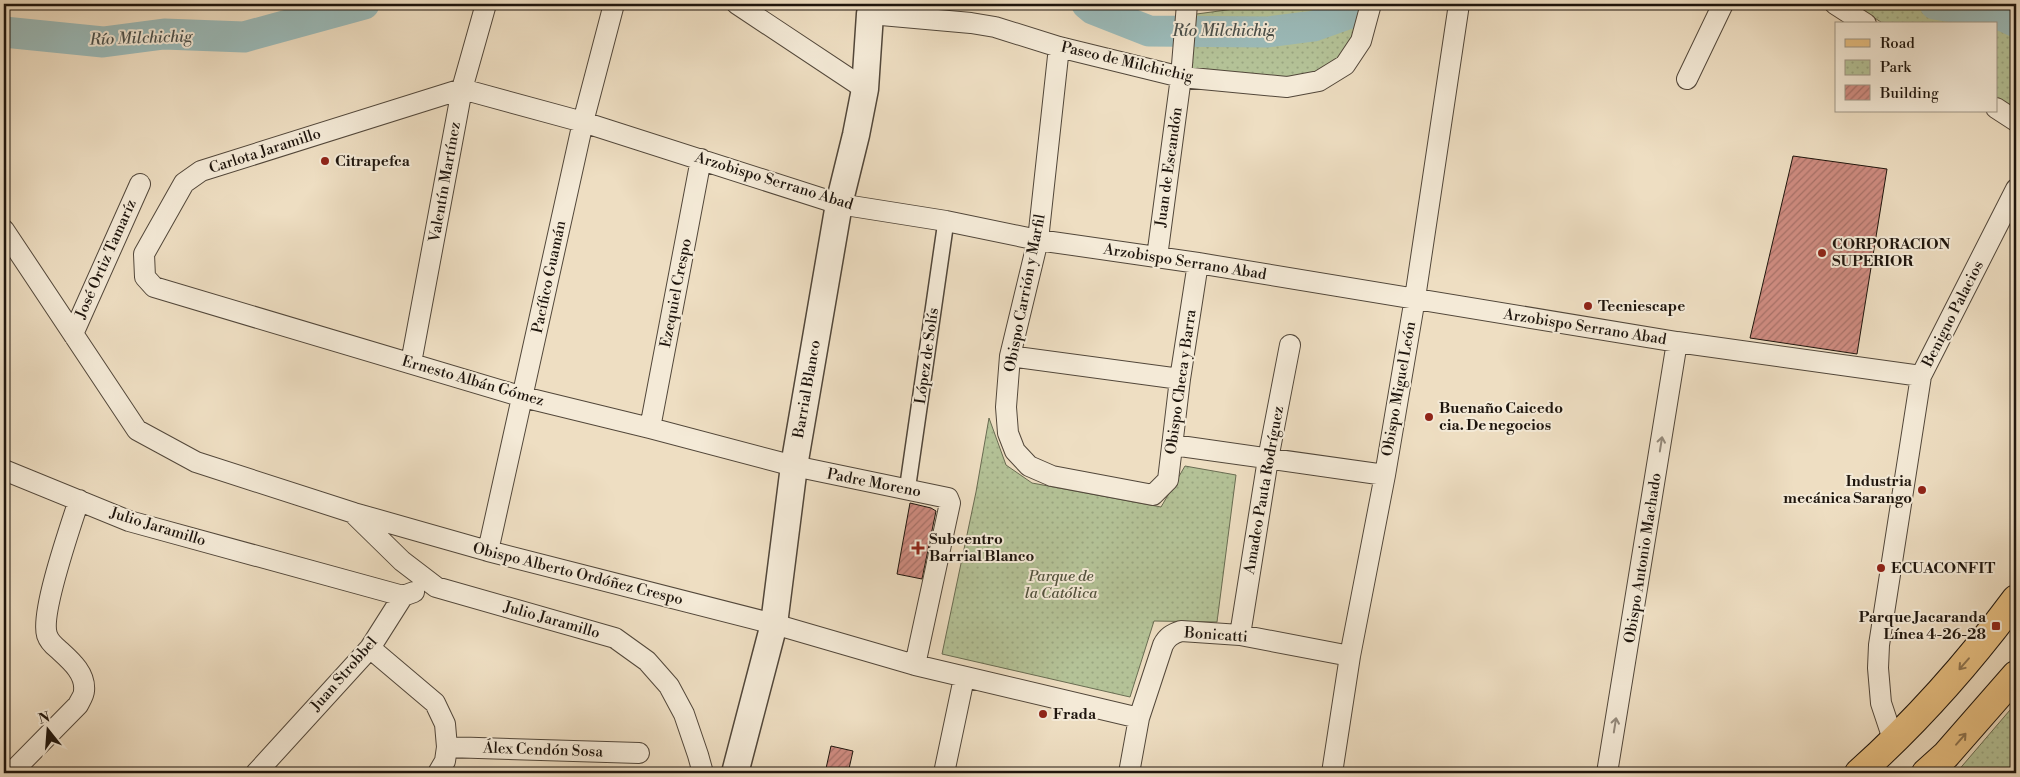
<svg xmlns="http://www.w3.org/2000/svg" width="2020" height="777" viewBox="0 0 2020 777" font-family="'Libre Bodoni',serif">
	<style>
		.park { fill: url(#park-dots); stroke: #696c52 }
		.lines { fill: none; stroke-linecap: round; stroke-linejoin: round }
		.river { stroke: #9bbbba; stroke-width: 31 }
		.building { fill: url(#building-hatch); stroke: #1e150d }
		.pedestrian-casing { stroke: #52473a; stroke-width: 18 }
		.minor-casing { stroke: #52473a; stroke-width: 22 }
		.tertiary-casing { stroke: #52473a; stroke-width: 29 }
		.primary-casing { stroke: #1e150d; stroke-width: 30 }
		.pedestrian { stroke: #f4ead7; stroke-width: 15 }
		.minor { stroke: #f4ead7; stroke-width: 20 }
		.tertiary { stroke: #f4ead7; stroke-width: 26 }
		.primary { stroke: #e7bf81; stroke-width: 28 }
		.oneway { stroke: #948a7c }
		.oneway2 { stroke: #8d724d }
		.poi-dot { fill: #8f2418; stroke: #f4ead7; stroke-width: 2 }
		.labels { text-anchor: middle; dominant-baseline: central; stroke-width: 4; stroke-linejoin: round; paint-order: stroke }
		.street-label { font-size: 15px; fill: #1e150d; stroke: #f4ead7 }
		.poi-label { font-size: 15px; font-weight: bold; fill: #1e150d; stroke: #f4ead7; text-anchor: start }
		.park-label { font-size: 15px; font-style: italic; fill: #52523d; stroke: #f4ead7 }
		.water-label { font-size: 16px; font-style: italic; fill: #4a4f4a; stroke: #f4ead7 }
	</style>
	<defs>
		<pattern id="park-dots" width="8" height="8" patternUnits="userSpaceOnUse" patternTransform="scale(1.25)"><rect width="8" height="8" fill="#b4c297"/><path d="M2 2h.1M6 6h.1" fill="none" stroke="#9aa681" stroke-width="1.8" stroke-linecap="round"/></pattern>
		<pattern id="building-hatch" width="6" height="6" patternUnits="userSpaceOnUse" patternTransform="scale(1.25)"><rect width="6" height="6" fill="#cf8c81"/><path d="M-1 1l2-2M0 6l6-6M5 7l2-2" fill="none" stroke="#a77168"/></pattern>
	</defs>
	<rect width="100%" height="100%" fill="#eedec2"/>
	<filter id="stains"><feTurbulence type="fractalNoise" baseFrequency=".004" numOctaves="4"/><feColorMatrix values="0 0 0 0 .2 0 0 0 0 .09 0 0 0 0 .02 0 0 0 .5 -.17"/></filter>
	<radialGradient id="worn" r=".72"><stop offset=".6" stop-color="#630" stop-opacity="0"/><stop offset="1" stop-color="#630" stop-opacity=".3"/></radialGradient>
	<!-- park -->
	<path class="park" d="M1272,4H1364L1355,40L1338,61L1314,73L1284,81L1184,69L1189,15Z
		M1853,4H2016V115L1996,101V24H1884Z
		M989,418L1006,465L1032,483L1161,507L1185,466L1236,475L1217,622L1154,621L1130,697L942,654L976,492Z
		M2016,703V773H1955L1957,772Z"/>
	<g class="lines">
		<!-- river -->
		<path class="river" d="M1087,4L1093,9L1149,31L1268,32L1314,26L1356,11L1361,4
			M1935,4L2003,16L2016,22
			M4,32L103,42L164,34L244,37L364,4"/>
	</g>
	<!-- building -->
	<path class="building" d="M1793,156L1887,169L1857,354L1750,338Z
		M910,503L931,508L936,511L922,579L897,574Z
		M831,746L853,751L848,773H825Z"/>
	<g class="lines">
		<defs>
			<path id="pedestrian" d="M907,491L946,221"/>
			<path id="minor" d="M737,4L865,89
				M1835,4L1866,24
				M870,14L971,23L995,27L1059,47L1181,77L1287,87L1319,81L1345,65L1361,41L1371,4
				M1059,47L1038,240L1010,356L1006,407L1008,433L1015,451L1029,466L1052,476L1153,495L1168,480L1180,379L1198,263
				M1687,79L1723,4
				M462,89L583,122L839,204L946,221L1038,240L1198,263L1677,342L1921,376
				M462,89L201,171L184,183L144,254L145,277L154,287L523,397L650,428L794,466L948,498L950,503L915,665
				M1996,108L2016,121
				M4,230L137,430L196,462L354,513L488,551L774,624L915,665L1139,718
				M1157,257L1181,77L1187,4
				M73,334L140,184
				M1010,356L1180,379
				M411,363L462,89L486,4
				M650,428L701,159
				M1173,445L1385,475
				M4,470L129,521L403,596
				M355,515L402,561L436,587L615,638L647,661L669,686L684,714L698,755L703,773
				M488,551L583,122L614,4
				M1240,635L1268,459L1290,345
				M370,648L435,703L445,724L447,747L445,761L438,773
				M1894,742L1881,703L1878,668L1879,645L1921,376L2016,189
				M447,747L639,753
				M11,773L78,705C80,701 84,695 84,691C86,673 70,660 58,649C53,645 49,641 47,635C40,613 71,525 79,500
				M256,773L370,648L403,596L414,592
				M944,773L964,678
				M1129,773L1139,718L1163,645C1167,637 1172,634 1181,631L1240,635L1350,656
				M1332,773L1350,656L1385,475L1415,298L1459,4
				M1607,773L1677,342"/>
			<path id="tertiary" d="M735,773L774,624L794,466L839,204L856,135L865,89L870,14L873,4"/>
			<path id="primary" d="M1859,773C1917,721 1970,661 2016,599
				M1926,773L1946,755L2016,675"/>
		</defs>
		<!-- pedestrian casing -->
		<use href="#pedestrian" class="pedestrian-casing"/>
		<!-- minor casing -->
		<use href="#minor" class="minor-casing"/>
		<!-- tertiary casing -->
		<use href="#tertiary" class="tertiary-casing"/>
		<!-- primary casing -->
		<use href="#primary" class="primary-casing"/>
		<!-- pedestrian -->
		<use href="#pedestrian" class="pedestrian"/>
		<!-- minor -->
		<use href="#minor" class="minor"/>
		<!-- tertiary -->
		<use href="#tertiary" class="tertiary"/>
		<!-- primary -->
		<use href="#primary" class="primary"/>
	</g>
	<!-- one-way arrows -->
	<defs><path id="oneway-shaft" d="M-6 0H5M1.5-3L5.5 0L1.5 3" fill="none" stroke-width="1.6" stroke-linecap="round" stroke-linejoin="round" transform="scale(1.25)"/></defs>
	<g class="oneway">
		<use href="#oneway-shaft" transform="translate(1661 444) rotate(-81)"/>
		<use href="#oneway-shaft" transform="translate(1615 725) rotate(-81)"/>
	</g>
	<g class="oneway2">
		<use href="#oneway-shaft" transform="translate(1964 664) rotate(131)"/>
		<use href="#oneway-shaft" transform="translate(1961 739) rotate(-49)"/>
	</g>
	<!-- markers -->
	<g class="poi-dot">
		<circle cx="325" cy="161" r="5"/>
		<circle cx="1822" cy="253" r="5"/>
		<circle cx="1588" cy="306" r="5"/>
		<circle cx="1429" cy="417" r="5"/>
		<circle cx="1922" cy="490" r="5"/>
		<path d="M915.5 540.5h5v5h5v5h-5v5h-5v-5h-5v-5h5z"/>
		<circle cx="1881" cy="568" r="5"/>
		<rect x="1991" y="621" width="10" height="10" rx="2.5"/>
		<circle cx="1043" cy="714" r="5"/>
	</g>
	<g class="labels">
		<!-- street labels -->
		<g class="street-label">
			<text transform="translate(1127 62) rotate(13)">Paseo de Milchichig</text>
			<text transform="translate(265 151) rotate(-18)">Carlota Jaramillo</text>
			<text transform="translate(1169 167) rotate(-82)">Juan de Escandón</text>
			<text transform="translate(774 181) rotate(17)">Arzobispo Serrano Abad</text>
			<text transform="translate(445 182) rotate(-80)">Valentín Martínez</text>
			<text transform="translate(106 259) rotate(-66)">José Ortiz Tamaríz</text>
			<text transform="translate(1185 262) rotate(9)">Arzobispo Serrano Abad</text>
			<text transform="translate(549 277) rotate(-78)">Pacífico Guamán</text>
			<text transform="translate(676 293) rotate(-79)">Ezequiel Crespo</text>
			<text transform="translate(1025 293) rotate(-79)">Obispo Carrión y Marfil</text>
			<text transform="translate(1953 314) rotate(-63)">Benigno Palacios</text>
			<text transform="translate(1585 327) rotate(9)">Arzobispo Serrano Abad</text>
			<text transform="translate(927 356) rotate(-82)">López de Solís</text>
			<text transform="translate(473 381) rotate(16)">Ernesto Albán Gómez</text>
			<text transform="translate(1181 382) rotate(-82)">Obispo Checa y Barra</text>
			<text transform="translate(807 389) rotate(-80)">Barrial Blanco</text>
			<text transform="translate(1399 389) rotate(-80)">Obispo Miguel León</text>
			<text transform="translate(874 483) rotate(11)">Padre Moreno</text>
			<text transform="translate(1264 490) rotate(-80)">Amadeo Pauta Rodríguez</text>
			<text transform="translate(158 527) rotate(17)">Julio Jaramillo</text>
			<text transform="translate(1643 558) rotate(-81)">Obispo Antonio Machado</text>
			<text transform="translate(578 574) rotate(14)">Obispo Alberto Ordóñez Crespo</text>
			<text transform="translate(552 620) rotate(16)">Julio Jaramillo</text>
			<text transform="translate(1216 635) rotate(4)">Bonicatti</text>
			<text transform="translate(344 674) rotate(-49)">Juan Strobbel</text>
			<text transform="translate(543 750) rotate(2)">Álex Cendón Sosa</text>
		</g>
		<!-- poi labels -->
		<g class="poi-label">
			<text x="335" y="161">Citrapefca</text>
			<text x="1832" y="244">CORPORACION<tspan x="1832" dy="17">SUPERIOR</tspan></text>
			<text x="1598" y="306">Tecniescape</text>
			<text x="1439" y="408">Buenaño Caicedo<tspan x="1439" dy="17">cia. De negocios</tspan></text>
			<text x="1912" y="481" text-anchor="end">Industria<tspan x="1912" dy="17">mecánica Sarango</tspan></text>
			<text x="929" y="539">Subcentro<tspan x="929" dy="17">Barrial Blanco</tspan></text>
			<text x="1891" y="568">ECUACONFIT</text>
			<text x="1986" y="617" text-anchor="end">Parque Jacaranda<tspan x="1986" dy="17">Línea 4-26-28</tspan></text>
			<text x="1053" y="714">Frada</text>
		</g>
		<!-- park labels -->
		<g class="park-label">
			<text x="1061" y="576">Parque de<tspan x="1061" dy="17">la Católica</tspan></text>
		</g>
		<!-- water labels -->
		<g class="water-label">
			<text x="1224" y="31">Río Milchichig</text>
			<text transform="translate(141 38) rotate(-2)">Río Milchichig</text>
		</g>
	</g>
	<!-- margin -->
	<rect width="2020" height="777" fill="none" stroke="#eedec2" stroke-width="20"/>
	<rect x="5" y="5" width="2010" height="767" fill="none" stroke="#1e150d" stroke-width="2.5"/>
	<rect x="10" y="10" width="2000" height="757" fill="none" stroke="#1e150d"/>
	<!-- legend -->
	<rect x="1835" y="22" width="162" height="90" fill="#f4ead7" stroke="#9e9586"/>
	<rect x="1845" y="39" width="25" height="8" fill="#e7bf81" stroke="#9e9586"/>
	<text x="1880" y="48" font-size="15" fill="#1e150d">Road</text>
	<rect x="1845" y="60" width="25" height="15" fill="url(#park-dots)" stroke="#9e9586"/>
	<text x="1880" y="72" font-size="15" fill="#1e150d">Park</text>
	<rect x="1845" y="85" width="25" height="15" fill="url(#building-hatch)" stroke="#9e9586"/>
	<text x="1880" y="98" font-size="15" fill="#1e150d">Building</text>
	<!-- north arrow -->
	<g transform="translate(48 730) rotate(343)" stroke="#f4ead7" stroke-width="4" paint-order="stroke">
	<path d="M0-4L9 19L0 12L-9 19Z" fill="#1e150d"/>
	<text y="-8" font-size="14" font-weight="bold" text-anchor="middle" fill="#1e150d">N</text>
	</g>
	<rect width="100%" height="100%" filter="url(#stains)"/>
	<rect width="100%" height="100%" fill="url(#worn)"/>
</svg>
